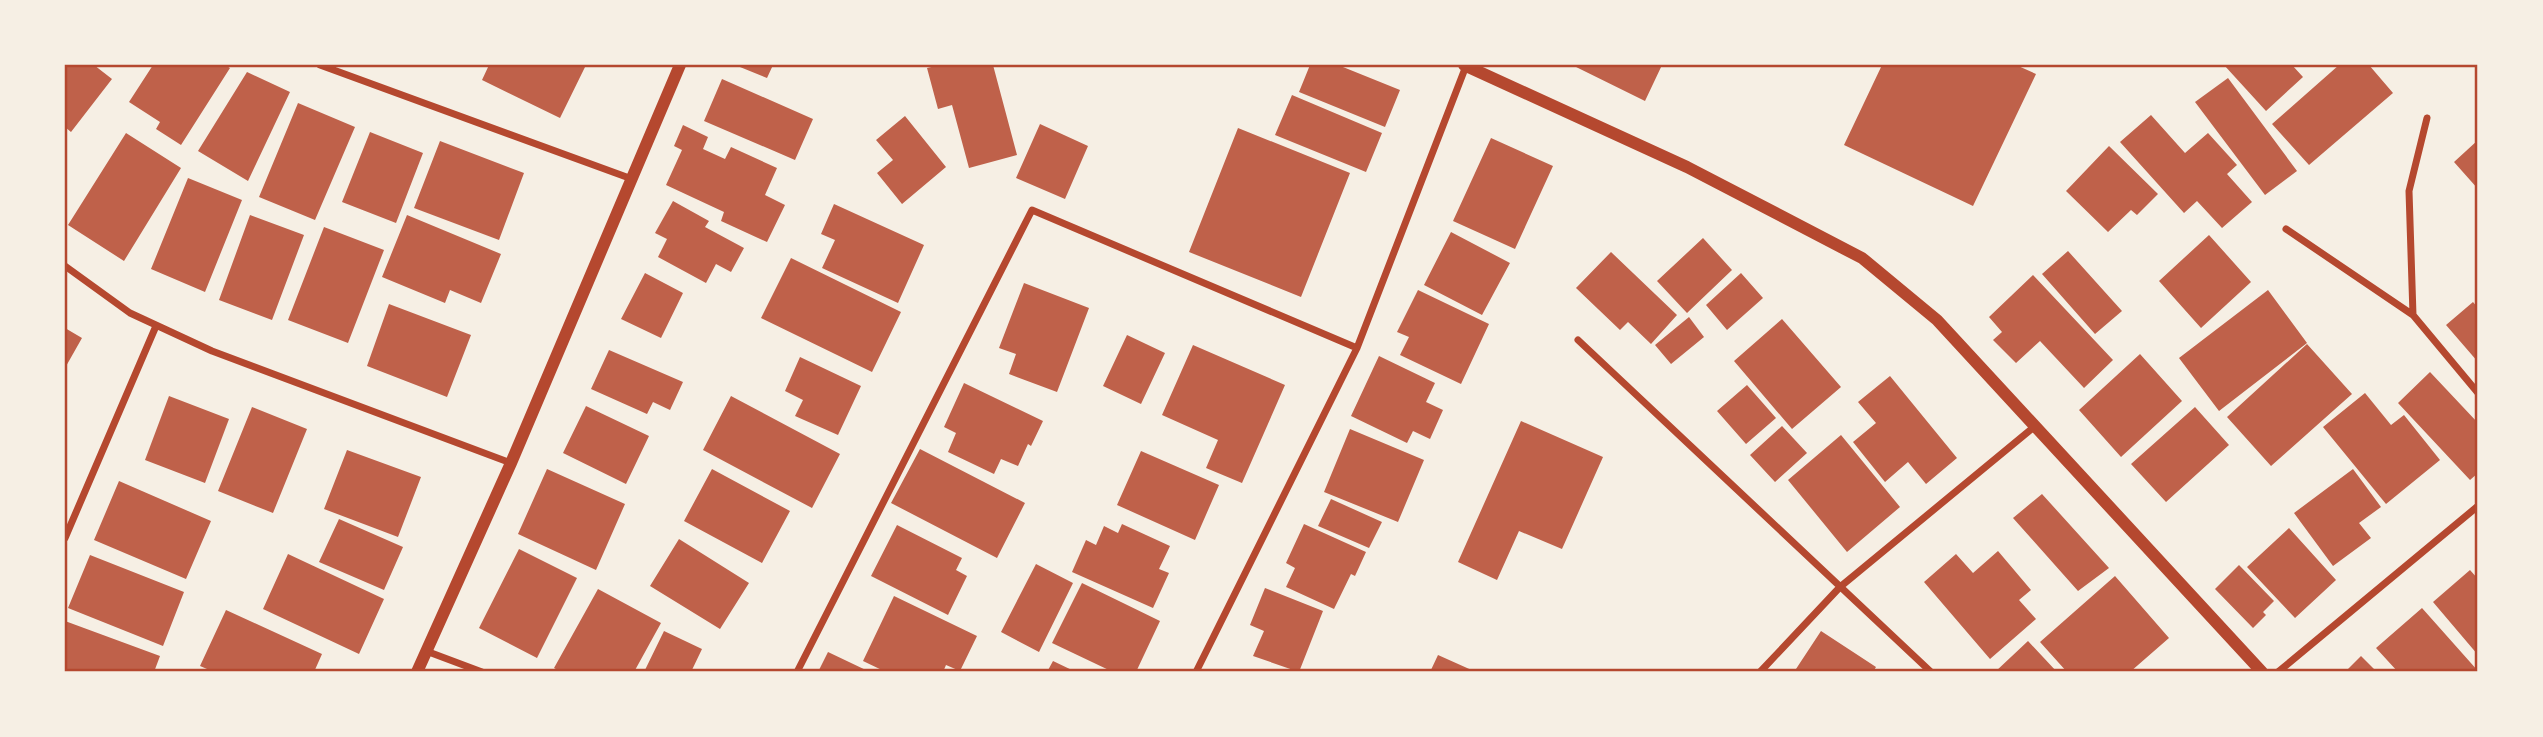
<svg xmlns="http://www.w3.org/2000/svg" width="2543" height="737" viewBox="0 0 2543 737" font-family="Helvetica,sans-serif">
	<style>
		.building { fill: #bf614a }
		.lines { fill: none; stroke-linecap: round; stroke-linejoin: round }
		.minor { stroke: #b5482f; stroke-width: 7 }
		.tertiary { stroke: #b5482f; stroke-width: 12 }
		.neatline { fill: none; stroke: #b5482f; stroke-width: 2.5 }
	</style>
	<rect width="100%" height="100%" fill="#f6efe4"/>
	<!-- building -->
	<path class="building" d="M65,65H94L112,79L71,132L65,127Z
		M153,65H225L230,68L181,145L156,129L160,122L129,102Z
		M489,65H586L560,118L482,80Z
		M735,65H773L767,78Z
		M940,65H993L1017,155L969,168L952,105L938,109L927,68Z
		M1310,65H1338L1400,90L1385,127L1299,92Z
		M1572,65H1662L1645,101Z
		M1882,65H2016L2036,74L1973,206L1844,145Z
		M2224,65H2292L2303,77L2266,111Z
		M2339,65H2369L2393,93L2309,165L2272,124Z
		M247,72L290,92L248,181L198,151Z
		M2228,78L2297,171L2265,195L2195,102Z
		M722,79L813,119L795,160L704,121Z
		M1292,95L1382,133L1366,172L1275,135Z
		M298,103L355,127L315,220L259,197Z
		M2151,115L2185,153L2208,133L2237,165L2227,174L2252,202L2222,228L2197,201L2184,213L2120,142Z
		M905,116L946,167L902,204L877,173L893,160L876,140Z
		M1040,124L1088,146L1065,199L1016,178Z
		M683,125L708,137L703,149L725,159L731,147L777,168L765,195L785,205L767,242L721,221L724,212L666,185L682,150L674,146Z
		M1238,128L1350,173L1301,297L1189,252Z
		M370,132L423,153L396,223L342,202Z
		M126,133L181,168L124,261L68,225Z
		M1491,138L1553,166L1515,249L1453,221Z
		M2478,140V189L2454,162Z
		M440,141L524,173L499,240L414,208Z
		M2109,146L2158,194L2137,215L2131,210L2108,232L2066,191Z
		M188,178L242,200L205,292L151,269Z
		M673,201L709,221L705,227L744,248L731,272L716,264L706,283L658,257L667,239L655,233Z
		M834,204L924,245L898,303L822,268L835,240L821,234Z
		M250,215L304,235L272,320L219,300Z
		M407,215L501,254L481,303L450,290L445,303L382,277Z
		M324,227L384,250L348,343L288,320Z
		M1451,232L1510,263L1482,315L1424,285Z
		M2209,235L2251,282L2201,328L2159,281Z
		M1703,238L1732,270L1687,313L1657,281Z
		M2068,251L2122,311L2095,334L2042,274Z
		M1611,252L1677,315L1651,344L1628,322L1620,330L1576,288Z
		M791,258L901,312L872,372L761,318Z
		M645,273L683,293L661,338L621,319Z
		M1741,273L1763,298L1727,330L1706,305Z
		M2033,275L2113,360L2084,388L2040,341L2016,363L1993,340L2002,332L1989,317Z
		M1024,283L1089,308L1057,392L1009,374L1016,354L999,348Z
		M1418,290L1489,324L1461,384L1400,355L1409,337L1397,332Z
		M2268,290L2307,343L2219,411L2179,358Z
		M2473,302L2478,308V362L2446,325Z
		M389,304L471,335L447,397L367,366Z
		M1689,317L1704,337L1671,364L1655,345Z
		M1782,319L1841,387L1792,429L1734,361Z
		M65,328L82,338L65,368Z
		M1127,335L1165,353L1141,404L1103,386Z
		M2307,344L2352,394L2271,466L2227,417Z
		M1193,345L1285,385L1242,483L1206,468L1218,440L1162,415Z
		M609,350L683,382L670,410L653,402L647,414L591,389Z
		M2140,354L2182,401L2121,457L2079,410Z
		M1379,356L1435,383L1426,402L1443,410L1430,439L1413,431L1407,443L1351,416Z
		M800,357L861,386L838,435L795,416L803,400L785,391Z
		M2430,372L2478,423V473L2470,480L2398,403Z
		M1890,376L1957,458L1926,484L1908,462L1885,482L1853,442L1876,423L1858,402Z
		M964,383L1043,421L1031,446L1028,444L1018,466L1001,459L994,474L948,452L956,433L944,427Z
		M1747,385L1776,418L1746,444L1717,411Z
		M2365,393L2391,425L2404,415L2440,460L2386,504L2323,427Z
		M169,396L229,419L205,483L145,460Z
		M731,396L840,454L812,508L703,450Z
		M586,406L649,436L626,484L563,453Z
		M252,407L307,429L273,513L218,491Z
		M2195,407L2229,445L2166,502L2131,464Z
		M1521,421L1603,457L1562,549L1519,531L1497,580L1458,562Z
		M1782,426L1807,453L1775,482L1750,455Z
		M1350,429L1424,460L1398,522L1324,492Z
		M1841,435L1900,507L1847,552L1788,480Z
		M920,449L1025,503L997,558L891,503Z
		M347,450L421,477L398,537L324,509Z
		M1141,451L1219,485L1195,540L1117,505Z
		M547,469L625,504L596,570L518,534Z
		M712,469L790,511L762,563L684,521Z
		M2353,469L2381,507L2359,523L2371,538L2333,566L2294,513Z
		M119,481L211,521L186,579L94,540Z
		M2042,494L2109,568L2078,591L2013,518Z
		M1331,499L1382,522L1369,548L1318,526Z
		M339,519L403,547L384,590L319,562Z
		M1122,524L1170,546L1159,569L1169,573L1153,608L1072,572L1086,540L1096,545L1104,526L1118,533Z
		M1304,524L1366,552L1355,576L1351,574L1334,609L1286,587L1295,568L1286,563Z
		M897,525L962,558L956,570L967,576L948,615L871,576Z
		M2289,528L2336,580L2295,618L2247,567Z
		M679,539L749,583L720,629L650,586Z
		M519,549L577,578L537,658L479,628Z
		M1998,551L2031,590L2019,600L2036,619L1990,659L1924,582L1956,554L1973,573Z
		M288,554L384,599L359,654L263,609Z
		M90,555L184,592L163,646L68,608Z
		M1036,564L1073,583L1039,652L1001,632Z
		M2239,565L2274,601L2263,612L2266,615L2253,628L2215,589Z
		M2470,570L2478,579V655L2433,602Z
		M2115,576L2169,638L2130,672H2067L2040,642Z
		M1082,583L1160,621L1136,672H1113L1052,643Z
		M1265,588L1323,611L1299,672L1253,656L1264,631L1250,625Z
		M598,589L661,623L634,672H561L554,668Z
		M894,596L977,636L960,671L946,665L943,672H886L863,661Z
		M2422,608L2478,671V672H2398L2376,648Z
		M226,610L322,654L314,672H214L200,666Z
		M65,621L160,656L154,672H65Z
		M664,631L702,649L691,672H644Z
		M1821,631L1876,667L1873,672H1794Z
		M2028,641L2057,672H1995Z
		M828,652L870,672H818Z
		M1438,655L1476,672H1430Z
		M2361,656L2377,672H2345Z
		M1053,661L1076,672H1047Z"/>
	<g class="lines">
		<!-- minor -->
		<path class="minor" d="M320,65L632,179
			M2286,229L2413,315L2478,393
			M65,266L130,313L212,351L511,463
			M2413,315L2409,191L2427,118
			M1578,340L1931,672
			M65,538L156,326
			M426,651L482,672
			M797,672L1032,210L1357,348
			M1196,672L1357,348L1466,66
			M1760,672L1840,587L2034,427
			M2278,672L2478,506"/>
		<!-- tertiary -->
		<path class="tertiary" d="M1464,65L1687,167L1862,258L1937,320L2262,672
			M417,672L511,463L680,65"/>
	</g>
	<!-- border -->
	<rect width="2543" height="737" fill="none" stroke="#f6efe4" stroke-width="133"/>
	<rect x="66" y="66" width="2410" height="604" class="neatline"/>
</svg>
